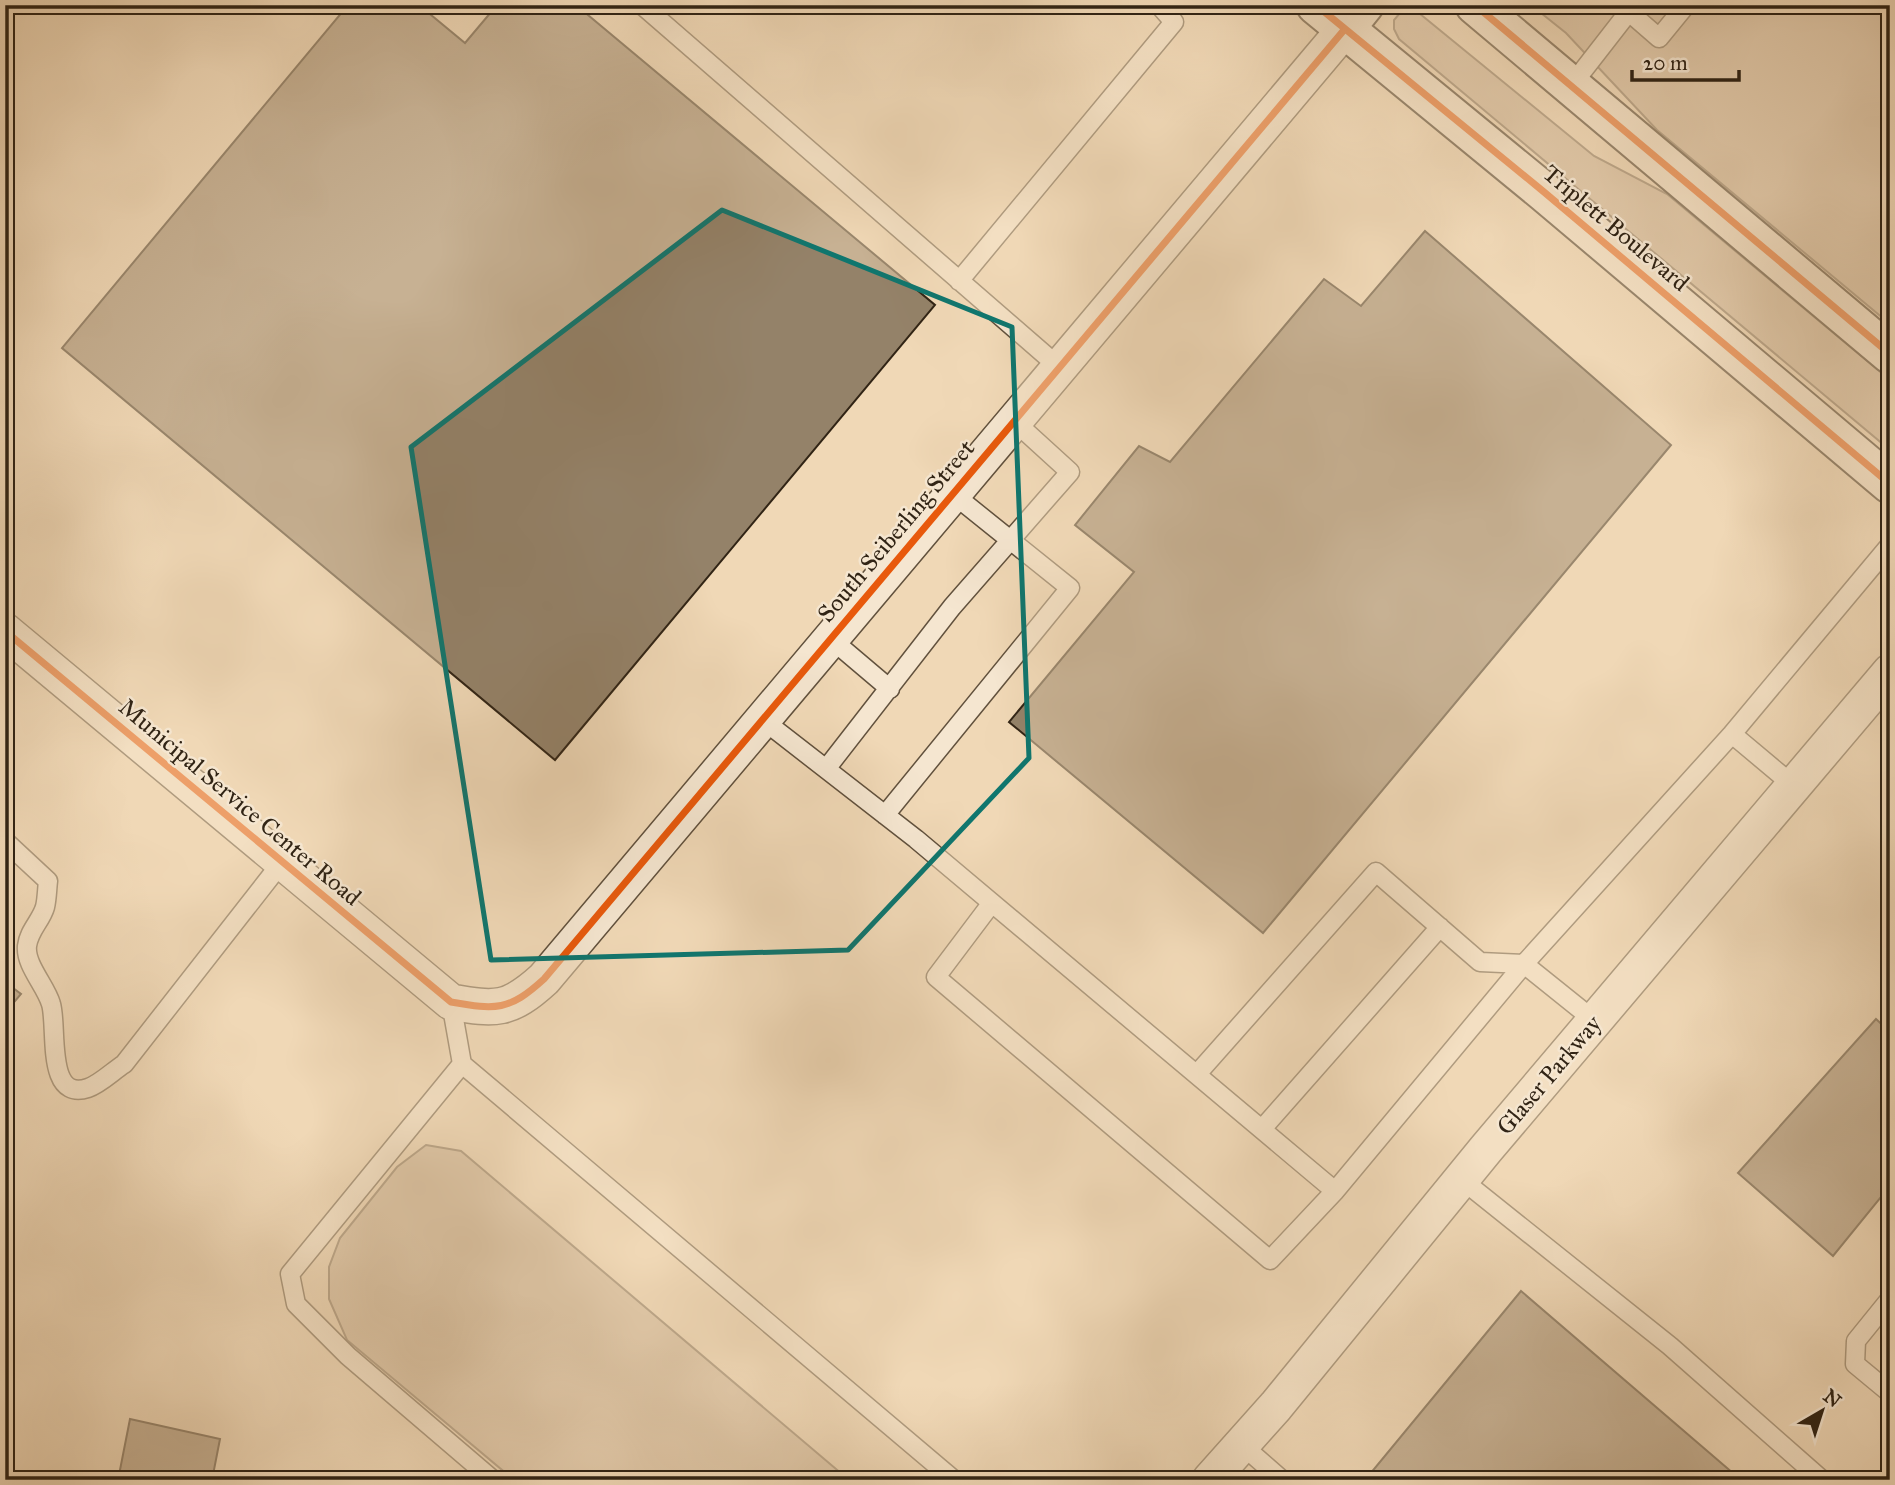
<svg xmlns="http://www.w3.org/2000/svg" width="1895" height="1485" viewBox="0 0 1895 1485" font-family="'IM FELL Great Primer',serif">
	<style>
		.green { fill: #d0b99b; stroke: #806e58; stroke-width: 2 }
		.building { fill: #948269; stroke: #312415; stroke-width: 2 }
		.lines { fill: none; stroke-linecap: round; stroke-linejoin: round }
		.lane-casing { stroke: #61513d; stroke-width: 21 }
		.street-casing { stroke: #61513d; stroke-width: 38 }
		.secondary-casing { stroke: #312415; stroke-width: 42 }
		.lane { stroke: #f5e6d0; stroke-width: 18 }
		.street { stroke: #f5e6d0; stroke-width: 35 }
		.secondary { stroke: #f5e6d0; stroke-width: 38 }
		.cycleway-casing { stroke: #f5e6d0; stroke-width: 11 }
		.cycleway { stroke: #e8590c; stroke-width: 7 }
		.marked { fill: none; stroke: #0f766e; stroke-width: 5; stroke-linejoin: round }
		.labels { text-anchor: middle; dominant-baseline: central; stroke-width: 5; stroke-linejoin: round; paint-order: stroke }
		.street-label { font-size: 24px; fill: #312415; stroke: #f5e6d0 }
	</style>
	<rect width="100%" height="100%" fill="#f0d8b6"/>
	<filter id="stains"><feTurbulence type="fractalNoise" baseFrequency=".00286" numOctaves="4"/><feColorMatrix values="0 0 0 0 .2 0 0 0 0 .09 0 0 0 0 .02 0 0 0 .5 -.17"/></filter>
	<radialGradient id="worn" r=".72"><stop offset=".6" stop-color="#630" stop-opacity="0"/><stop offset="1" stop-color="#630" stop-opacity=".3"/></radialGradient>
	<!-- green -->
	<path class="green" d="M1531,5H1890V324L1657,130L1566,33Z
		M1414,9L1594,156L1667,194L1890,380V450L1399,39L1394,29V20L1400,13Z
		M426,1145L461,1151L849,1480H514L347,1340L329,1299V1267L340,1238L397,1167Z"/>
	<!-- building -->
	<path class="building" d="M348,5H419L465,43L497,5H576L935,305L555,760L62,348Z
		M1425,231L1671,445L1263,933L1009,722L1134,572L1075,525L1139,446L1170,462L1324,279L1361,306Z
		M5,982L21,994L5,1013Z
		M1876,1019L1890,1032V1186L1833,1256L1738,1173Z
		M1521,1291L1741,1480H1365Z
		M130,1419L220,1439L212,1480H118Z"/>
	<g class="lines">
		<defs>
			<path id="lane" d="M642,5L1059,367
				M1621,5L1659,38L1686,5
				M1571,86L1634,5
				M959,281L1174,22L1159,5
				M831,639L890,689
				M763,720L916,839L1335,1191L1270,1260L936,977L991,904
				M1732,734L1794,786
				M826,769L952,607L1070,472L1014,421
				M885,815L1070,588L953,494
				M5,841L48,881C47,889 47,899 45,907C41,921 29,930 27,946C25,965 46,986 51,1004C58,1027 45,1102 88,1088C100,1084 113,1071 124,1064L282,862
				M451,1002L462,1064L954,1480
				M462,1064L290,1274L296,1304L348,1356L493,1480
				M1197,1074L1376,872L1480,962L1524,964L1732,734L1890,545
				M1262,1129L1440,927
				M1461,1179L1670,1346L1822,1480
				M1335,1191L1524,964L1595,1021
				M1890,1299L1856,1341L1855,1364L1890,1393
				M1242,1445L1282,1480"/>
			<path id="street" d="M5,631L451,1002C496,1010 509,1011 544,979L1344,30
				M1210,1480L1276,1406L1486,1149L1890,672"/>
			<path id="secondary" d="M1316,5L1544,192L1890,484
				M1475,5L1890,354
				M1344,30L1364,5"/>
		</defs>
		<!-- lane casing -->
		<use href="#lane" class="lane-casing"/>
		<!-- street casing -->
		<use href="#street" class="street-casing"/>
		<!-- secondary casing -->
		<use href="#secondary" class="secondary-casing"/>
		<!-- lane -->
		<use href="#lane" class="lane"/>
		<!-- street -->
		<use href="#street" class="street"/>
		<!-- secondary -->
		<use href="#secondary" class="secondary"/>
		<defs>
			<path id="cycleway" d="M1316,5L1544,192L1890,484
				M1475,5L1890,354
				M5,631L451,1002C496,1010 509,1011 544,979L1344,30"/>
		</defs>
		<!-- cycleway casing -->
		<use href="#cycleway" class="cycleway-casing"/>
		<!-- cycleway -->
		<use href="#cycleway" class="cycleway"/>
	</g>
	<!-- marked area -->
	<path d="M0 0H1895V1485H0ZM722,210L1012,327L1029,758L848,950L491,960L411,447Z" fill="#f0d8b6" fill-opacity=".55" fill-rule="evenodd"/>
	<path class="marked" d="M722,210L1012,327L1029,758L848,950L491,960L411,447Z"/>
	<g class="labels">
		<!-- street labels -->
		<g class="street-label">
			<text transform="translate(1616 228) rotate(40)">Triplett Boulevard</text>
			<text transform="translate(896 531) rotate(-50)">South Seiberling Street</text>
			<text transform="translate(240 802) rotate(40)">Municipal Service Center Road</text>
			<text transform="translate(1549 1075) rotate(-50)">Glaser Parkway</text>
		</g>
	</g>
	<!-- margin -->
	<rect width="1895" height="1485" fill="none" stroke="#f0d8b6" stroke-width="28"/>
	<rect x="7" y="7" width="1881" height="1471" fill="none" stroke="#312415" stroke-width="3.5"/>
	<rect x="14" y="14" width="1867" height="1457" fill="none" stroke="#312415" stroke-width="2"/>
	<!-- north arrow -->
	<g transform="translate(1822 1411) rotate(39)" stroke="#f5e6d0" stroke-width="5" paint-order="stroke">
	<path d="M0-5L12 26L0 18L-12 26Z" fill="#312415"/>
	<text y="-10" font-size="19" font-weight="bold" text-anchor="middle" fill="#312415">N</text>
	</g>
	<!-- scale -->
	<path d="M1632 70v10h107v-10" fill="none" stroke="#312415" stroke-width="3.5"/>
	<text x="1643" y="70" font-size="21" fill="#312415" stroke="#f5e6d0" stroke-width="5" paint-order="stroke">20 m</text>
	<rect width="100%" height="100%" filter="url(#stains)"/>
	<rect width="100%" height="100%" fill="url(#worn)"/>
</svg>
